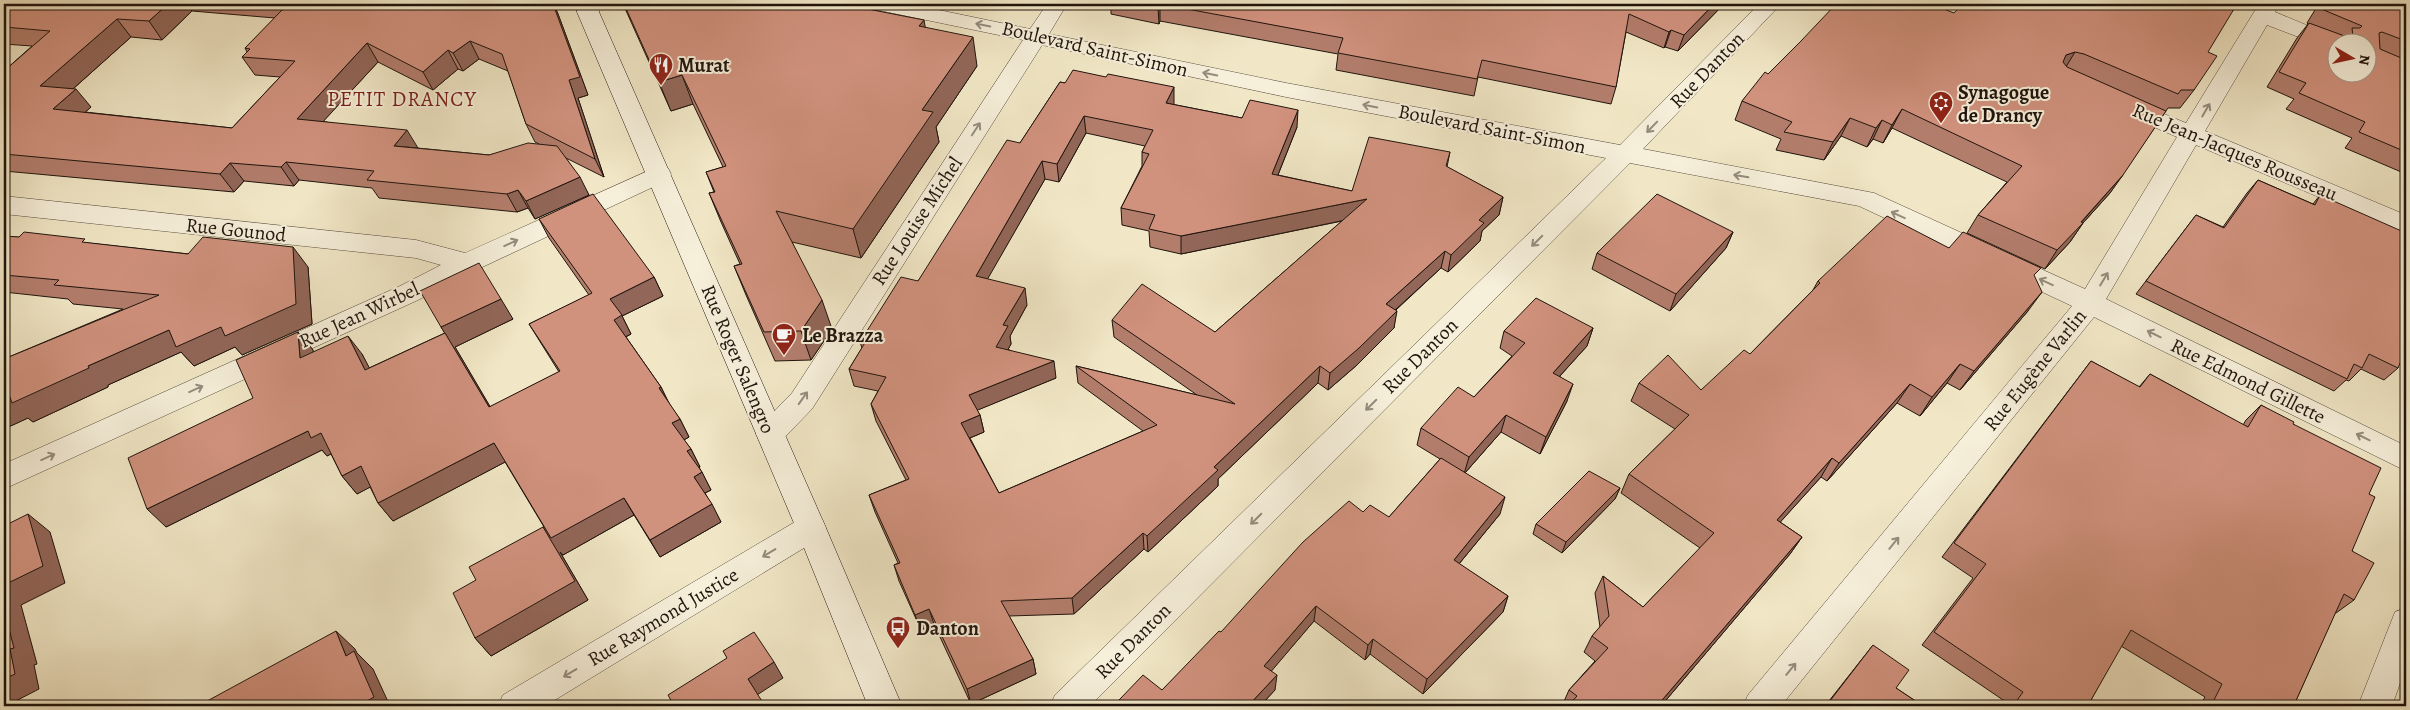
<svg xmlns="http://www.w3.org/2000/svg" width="2410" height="710" viewBox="0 0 2410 710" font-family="Alegreya,serif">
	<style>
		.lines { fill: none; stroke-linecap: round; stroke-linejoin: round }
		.street-casing { stroke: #54493b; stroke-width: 1 }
		.secondary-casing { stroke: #1f140d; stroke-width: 1 }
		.street { fill: #f6efda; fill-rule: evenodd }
		.secondary { fill: #f6efda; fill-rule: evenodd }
		.wall { fill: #b37d6c; stroke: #1f140d; fill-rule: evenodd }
		.shaded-wall { fill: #926658; stroke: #1f140d }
		.building { fill: #d0917d; stroke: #1f140d; fill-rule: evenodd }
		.oneway { stroke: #958c7e }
		.labels { text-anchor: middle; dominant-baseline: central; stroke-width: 4; stroke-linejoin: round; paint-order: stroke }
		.street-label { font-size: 20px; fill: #1f140d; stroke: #f6efda }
		.poi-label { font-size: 20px; font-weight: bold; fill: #1f140d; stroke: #f6efda; text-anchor: start }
		.neighbourhood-label { font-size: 21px; letter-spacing: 1px; fill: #7a1f14; stroke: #f6efda }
	</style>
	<rect width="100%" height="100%" fill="#f1e7c6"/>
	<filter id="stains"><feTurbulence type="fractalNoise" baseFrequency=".004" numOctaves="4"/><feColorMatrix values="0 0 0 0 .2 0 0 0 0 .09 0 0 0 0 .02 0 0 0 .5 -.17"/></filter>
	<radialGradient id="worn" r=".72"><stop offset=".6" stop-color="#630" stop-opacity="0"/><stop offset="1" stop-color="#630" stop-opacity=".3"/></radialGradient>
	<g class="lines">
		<defs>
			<path id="street" d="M868,4H910L1030,29L1047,4H1067L1049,34L1286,83L1620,145L1759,4H1781L1643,149L1874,193L2085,289L2177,137L2117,111L2113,106L2117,101L2125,99L2133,101L2186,123L2259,4H2279L2275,12L2347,42H2338V52L2267,25L2205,131L2406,215V234L2196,145L2106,299L2406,446V471L2094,317L1781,706H1743L1748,695L2072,306L1859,206L1630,163L1090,706H1050L1055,695L1606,158L1286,97L1042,45L812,409L780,442L770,446L760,442L756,434L760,426L792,393L1023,40L878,10L870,9Z
				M659,166L668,168L671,174L668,180L476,270L418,300L4,489V464L400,286L441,265L416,258L4,214V196L416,240L465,253Z
				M811,515L822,519L826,528L822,537L545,706H498L503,695L800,519Z
				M2406,608V666L2392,706H2358L2395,612Z"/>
			<path id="secondary" d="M576,4H598L599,12L826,528L902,706H868L796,528L577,12Z"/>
		</defs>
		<!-- street casing -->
		<use href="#street" class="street-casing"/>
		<!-- secondary casing -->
		<use href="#secondary" class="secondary-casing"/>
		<!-- street -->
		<use href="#street" class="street"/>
		<!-- secondary -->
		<use href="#secondary" class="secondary"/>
	</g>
	<!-- wall -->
	<path class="wall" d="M4,4H554L558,14L588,95L578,98L604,177L566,158L589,195L535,219L528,208L517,212L379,198L372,188L299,180L294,186L244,181L234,192L4,171V71L32,46L4,44ZM192,11L275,18L245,48L247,52L242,57L255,75L280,77L232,128L85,112L91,107L73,89L131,37L162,40ZM479,59L508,71L526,124L535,142L539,144L489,155L417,148L323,121L378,62L433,90L458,69L463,71Z
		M623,4H850L849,5L925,27L977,66L936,127L939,142L861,258L792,242L832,329L811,360L775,361L746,295L734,266L740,264L721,222L709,193L714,192L706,172L723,167L693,104L671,111Z
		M1111,4H1724L1678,51L1665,47L1664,48L1626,32L1616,87L1611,104L1478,77L1474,96L1336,70L1338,54L1160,21L1159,24L1111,14Z
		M2314,4H2406V174L2345,148L2352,138L2286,109L2294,99L2267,87L2297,38L2308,24L2307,23L2318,5Z
		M1954,13L2208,52L2194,90L2180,108H2168L2110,193L2083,223L2070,242L2045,269L1967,233L1978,215L2007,182L1892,128L1883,143L1873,139L1867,147L1841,136L1824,160L1776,150L1781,139L1735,120L1742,101L1768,74Z
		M1060,82L1242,118L1297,127L1278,175L1352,191L1450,152L1447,167L1503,197L1499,215L1482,231L1480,241L1448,272L1441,268L1396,310L1394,328L1357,365L1328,390L1318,383L1218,479V486L1148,552L1144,549L1074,614L1009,616L1033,659L1036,674L971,704L934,624L921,630L899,581L894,565L898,563L875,512L869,495L906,480L876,421L871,404L878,391L854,386L849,369L862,348L860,342L918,281L1020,143ZM1086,133L1145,146L1142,152V166L1121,208L1122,225L1149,231L1150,247L1181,254L1342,221L1215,332L1112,320L1114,337L1197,395L1076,366L1078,383L1143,431L999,493L970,438L984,432L980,415L977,410L1056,378L1008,349L1011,344L1010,336L1027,305L987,279L1045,179L1059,182Z
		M2258,180L2313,204L2320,195L2398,368L2384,380L2361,369L2349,381L2346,380L2334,391L2136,294L2196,215L2223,227L2247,193Z
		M539,219L654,277L663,296L622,316L631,334L626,337L661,387L669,404L680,419L689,437L684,440L691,449L700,467H699L711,490L705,493L721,522L660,557L634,515L563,555L560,552L588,600L491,656L475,638L476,580L547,532L505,462L393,521L378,503L370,487L357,494L342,476L331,454L327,456L322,450L166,527L298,332L313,350V352L362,354L369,368L445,333L441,327L513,319L455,347L490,407L559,372L529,324L589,295L549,238Z
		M1733,232L1726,248L1670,311L1592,269L1597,253Z
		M4,236L88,243L308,267L312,324L242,355L235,347L194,366L181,352L108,385V387L33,422L28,418L4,429V359L123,309L73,304L68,299L4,292Z
		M1949,248L2034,277L2028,311L1960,390L1947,383L1920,416L1897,403L1827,481L1821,477L1780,522L1802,537L1790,554L1661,706H1562L1569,690L1595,661L1584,652L1592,636L1600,627L1595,593L1603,576L1643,607L1700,548L1621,493L1629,474L1675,429L1631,401L1639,383L1701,390L1750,354L1813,290L1818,281Z
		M1593,328L1587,346L1560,376L1567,401L1540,454L1501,432L1465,473L1500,514L1459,564L1508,596L1503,612L1423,694L1370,654L1365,660L1314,621L1271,671L1275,690L1260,706H1120L1119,700L1162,690L1221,632L1363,512L1389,517L1440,459L1417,445L1421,428L1474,397L1512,356L1500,348L1504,331Z
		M2091,361L2139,387L2150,374L2243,425L2246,420L2261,405L2293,424L2369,494L2352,551L2354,600L2336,613H2335L2294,705L2296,706H2200L2205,697L2121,646L2091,700L2101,706H2008L2009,704L1922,645L1973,578L1942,557Z
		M1620,488L1615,499L1562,553L1533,534L1536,524Z
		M1873,645L1896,688L1923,706H1825Z"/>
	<!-- shaded-wall -->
	<path class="shaded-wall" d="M168,4H186L192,11L162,40L149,21Z
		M553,4L558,14L588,95L578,98L604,177L595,159L569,80Z
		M1160,4V21L1159,24L1158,7Z
		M1714,4H1724L1678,51L1684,35Z
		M117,19L131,37L56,104L40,86Z
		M924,20L929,49L919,26Z
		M1671,30L1665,47L1664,48L1669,32Z
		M973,37L977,66L936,127L939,142L861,258L853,229L922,110Z
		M470,41L479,59L463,71L453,53Z
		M367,43L378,62L309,137L297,119Z
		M448,50L458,69L433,90L423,72Z
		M2075,52L2064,70L2054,73L2066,55Z
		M682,75L693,104L671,111L659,82Z
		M1174,87V105L1166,103Z
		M76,89L91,107L69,127L53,109Z
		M1902,109L1892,128L1883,143L1892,125Z
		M1298,110L1297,127L1271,192L1272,174Z
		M1084,116L1086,133L1059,182L1057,164Z
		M1850,118L1841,136L1824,160L1833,142Z
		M1882,120L1873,139L1867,147L1876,128Z
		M407,130L418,148L394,146Z
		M1042,161L1045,179L979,294L976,276Z
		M286,162L299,180L294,186L281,167Z
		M230,163L244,181L234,192L220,174Z
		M2123,175L2110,193L2083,223L2070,242L2045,269L2057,250Z
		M580,177L589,195L535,219L526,201Z
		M518,190L528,208L517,212L507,194Z
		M1503,197L1499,215L1482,231L1480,241L1448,272L1451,255L1479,220Z
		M1367,199L1365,216L1181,254V236Z
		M1733,232L1726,248L1670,311L1676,294Z
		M293,247L308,267L312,324L242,355L235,347L194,366L181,352L108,385V387L33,422L28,418L4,429V400L88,366L169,330Z
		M1445,251L1441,268L1383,321L1386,304Z
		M654,277L663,296L622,316L631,334L623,338L614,320L610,299Z
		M1025,288L1027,305L1010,336L1011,344L1000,364L996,347L1003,325Z
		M2042,292L2028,311L1960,390L1974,371Z
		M501,299L513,319L455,347L501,425L489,407L441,327Z
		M822,300L832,329L811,360L801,331Z
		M1397,311L1394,328L1357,365L1328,390L1330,373Z
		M1593,328L1587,346L1547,390L1553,373Z
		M298,332L313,350L315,377L300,358Z
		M348,336L362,354L380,388L365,370Z
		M1054,361L1056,378L973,412L969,395Z
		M1960,364L1947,383L1920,416L1932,397Z
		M1320,366L1318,383L1218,479V486L1148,552L1147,536L1214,467Z
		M1573,384L1567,401L1540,454L1546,437Z
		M1910,384L1897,403L1827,481L1839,463Z
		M661,387L670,405L659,388Z
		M980,415L984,432L965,440L961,423Z
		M1506,415L1501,432L1464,474L1469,457Z
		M680,419L689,437L682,441L672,423Z
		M308,431L321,433L336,451L327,456L322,450L166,527L147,509Z
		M494,443L507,461L393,521L378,503Z
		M691,449L700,467L696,468L687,451Z
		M1832,458L1821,477L1766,538L1777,520Z
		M361,466L376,484L357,494L342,476Z
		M702,472L711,490L703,494L694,477Z
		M1620,488L1615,499L1562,553L1566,542Z
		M1505,497L1500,514L1449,576L1454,560Z
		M624,498L634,515L563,555L560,552L588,600L491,656L475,638L543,527Z
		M712,504L721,522L660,557L650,540Z
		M28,514L50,532L65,583L21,605L37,664L34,665L39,689L6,706H4V679L10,649L4,610V585Z
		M1143,533L1144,549L1074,614L1072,598Z
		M1802,537L1790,554L1661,706H1657Z
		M1508,596L1503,612L1423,694L1427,679Z
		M1316,606L1314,621L1263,681L1264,666Z
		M929,609L934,624L921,630L915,615Z
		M336,631L355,649L357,653L373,669L390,706H358L346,656Z
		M1373,639L1370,654L1365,660L1368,645Z
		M1033,659L1036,674L971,704L967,689Z
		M774,662L783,678L757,695L748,679Z
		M1277,675L1275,690L1260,706H1248Z"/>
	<!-- building -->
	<path class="building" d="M4,4H168L149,21L117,19L40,86L76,89L53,109L232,128L295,61L242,57L250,49L245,48L282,10L305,4H553L580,77L569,80L595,159L526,124L502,54L470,41L453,53L448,50L423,72L367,43L297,119L407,130L394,146L489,155L528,143L557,146L580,177L526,201L518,190L507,194L367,180L374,171L286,162L281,167L230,163L220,174L4,154V71L50,31L4,27Z
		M624,4H842L924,20L919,26L973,37L922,110L933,112L853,229L776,211L822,300L801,331L764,332L734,266L742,264L709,193L715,192L706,172L726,166L682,75L659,82Z
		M1141,4H1714L1684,35L1671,30L1669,32L1629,14L1616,87L1482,60L1477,79L1338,53L1343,38L1160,4L1158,7Z
		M1836,4H1931L1954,13L1962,4H2237L2208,52L2217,56L2194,90H2181L2178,94L2084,54L2075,52L2066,55L2063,62L2067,67L2166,111L2123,175L2081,222L2083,223L2057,250L1978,215L2022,166L1902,109L1892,125L1882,120L1876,128L1850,118L1833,142L1784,132L1792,122L1742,101L1765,72L1768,74L1801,41Z
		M2321,4H2406V41L2382,32L2379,33L2380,49L2406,60V152L2359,132L2365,122L2299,93L2306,83L2279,72L2309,23L2350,38L2353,36L2352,28H2360L2362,26L2319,8ZM2338,42H2368V72H2338Z
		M1073,70L1106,77L1108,74L1174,87L1166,103L1242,118L1250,100L1298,110L1272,174L1352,191L1369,137L1450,152L1446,166L1503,197L1479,220L1484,223L1451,255L1445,251L1386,304L1397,311L1359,348L1330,373L1320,366L1214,467L1218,470L1147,536L1143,533L1072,598L1001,601L1033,659L967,689L929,609L915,615L894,565L900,563L869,495L909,479L871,404L886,377L849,369L866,341L860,342L901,277L918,281L1007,140L1020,143L1060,82L1065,83ZM1084,116L1153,130L1142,152L1149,154L1121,208L1155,215L1149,229L1181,236L1367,199L1215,332L1142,284L1112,320L1235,404L1076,366L1157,425L999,493L961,423L980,415L969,395L1054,361L996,347L1008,326L1003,325L1025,288L976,276L1042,161L1057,164Z
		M2258,180L2315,205L2320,195L2406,233V349L2398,368L2369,354L2362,368L2354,364L2347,379L2146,281L2196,215L2224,228Z
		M593,194L654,277L610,299L622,315L614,320L661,387L659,388L680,419L672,423L691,449L687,451L702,472L694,477L712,504L650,540L624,498L551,538L494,443L378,503L361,466L342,476L321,433L311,438L308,431L147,509L128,458L253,398L236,360L298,332L300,358L348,336L365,370L445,333L489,407L560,371L529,324L592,293L539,219Z
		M1657,194L1733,232L1676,294L1597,253Z
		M1887,216L1949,248L1963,232L2041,268L2034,275L2042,292L1974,371L1960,364L1932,397L1910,384L1839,463L1832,458L1777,520L1802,537L1657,706H1568L1577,696L1569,690L1608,648L1592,636L1609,616L1603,576L1643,607L1714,533L1629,474L1689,415L1639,383L1668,355L1701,390L1744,350L1750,354L1820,283L1818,281Z
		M24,232L85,239L82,242L188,254L203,237L293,247L296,304L225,336L221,327L176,347L169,330L88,366L89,368L12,403L10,397L4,400V359L159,295L54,285L59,280L4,275V236L19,237Z
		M479,263L501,299L441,327L420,291Z
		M1536,298L1593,328L1553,373L1573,384L1546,437L1506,415L1469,457L1421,428L1458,387L1474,397L1525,343L1504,331Z
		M2091,361L2140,387L2150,374L2248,427L2261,405L2294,422L2293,424L2381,468L2369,494L2375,497L2352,551L2374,563L2354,600L2344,594L2294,705L2296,706H2211L2222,684L2131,630L2091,700L2101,706H2013L2023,692L1934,632L1986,564L1954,543Z
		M1441,458L1505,497L1454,560L1508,596L1427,679L1373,639L1368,645L1316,606L1264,666L1277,675L1248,706H1127L1119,700L1143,675L1162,690L1219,631L1221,632L1303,542L1349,501L1363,512L1370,505L1389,517Z
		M1589,471L1620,488L1566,542L1536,524Z
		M28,514L43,566L4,585V526Z
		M543,527L575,581L475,638L453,593L476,580L469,567Z
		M4,610L14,648L10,649L15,674L4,679Z
		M336,631L346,656L354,651L374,697L358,706H198Z
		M754,632L774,662L748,679L765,706H674L668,695L727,658L723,651Z
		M1873,645L1909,670L1896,688L1923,706H1826Z"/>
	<!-- one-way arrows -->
	<defs><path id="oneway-shaft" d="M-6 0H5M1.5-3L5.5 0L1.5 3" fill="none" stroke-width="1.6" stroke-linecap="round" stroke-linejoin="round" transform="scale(1.25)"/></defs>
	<g class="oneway">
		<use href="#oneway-shaft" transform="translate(983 25) rotate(-169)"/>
		<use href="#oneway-shaft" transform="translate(1210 74) rotate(-169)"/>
		<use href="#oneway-shaft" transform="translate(1370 106) rotate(-169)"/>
		<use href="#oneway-shaft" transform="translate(2206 110) rotate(-60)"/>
		<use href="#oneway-shaft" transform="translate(1652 127) rotate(134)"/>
		<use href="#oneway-shaft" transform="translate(976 129) rotate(-57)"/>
		<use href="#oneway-shaft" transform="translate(1741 176) rotate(-170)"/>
		<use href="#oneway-shaft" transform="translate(1898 215) rotate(-155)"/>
		<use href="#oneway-shaft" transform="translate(1537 241) rotate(135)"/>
		<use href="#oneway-shaft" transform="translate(511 243) rotate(-25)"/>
		<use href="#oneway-shaft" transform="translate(2104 279) rotate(-59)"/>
		<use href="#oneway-shaft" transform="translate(2046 282) rotate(-155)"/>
		<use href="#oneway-shaft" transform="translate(2154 334) rotate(-154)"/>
		<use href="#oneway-shaft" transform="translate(196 389) rotate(-24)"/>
		<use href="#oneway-shaft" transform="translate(803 398) rotate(-55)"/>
		<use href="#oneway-shaft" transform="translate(1371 405) rotate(135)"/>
		<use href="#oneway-shaft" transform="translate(2363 437) rotate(-154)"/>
		<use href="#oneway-shaft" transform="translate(48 457) rotate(-24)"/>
		<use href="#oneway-shaft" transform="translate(1256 519) rotate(135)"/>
		<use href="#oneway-shaft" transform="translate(1894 543) rotate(-51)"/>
		<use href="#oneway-shaft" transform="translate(769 553) rotate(149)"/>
		<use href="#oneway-shaft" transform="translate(1791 669) rotate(-51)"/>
		<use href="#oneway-shaft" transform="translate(570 673) rotate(149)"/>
	</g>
	<!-- icons -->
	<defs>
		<symbol id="restaurant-pin" viewBox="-11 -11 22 30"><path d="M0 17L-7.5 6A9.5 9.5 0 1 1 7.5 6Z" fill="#8f2418" stroke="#f6efda"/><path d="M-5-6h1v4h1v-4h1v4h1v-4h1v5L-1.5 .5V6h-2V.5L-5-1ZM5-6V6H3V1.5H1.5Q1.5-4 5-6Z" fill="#fff"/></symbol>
		<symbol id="synagogue-pin" viewBox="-11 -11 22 30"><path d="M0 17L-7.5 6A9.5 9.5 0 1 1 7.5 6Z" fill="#8f2418" stroke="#f6efda"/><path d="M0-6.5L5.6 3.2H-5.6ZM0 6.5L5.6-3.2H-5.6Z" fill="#fff"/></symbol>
		<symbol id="cafe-pin" viewBox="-11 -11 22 30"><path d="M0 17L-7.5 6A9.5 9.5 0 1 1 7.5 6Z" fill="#8f2418" stroke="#f6efda"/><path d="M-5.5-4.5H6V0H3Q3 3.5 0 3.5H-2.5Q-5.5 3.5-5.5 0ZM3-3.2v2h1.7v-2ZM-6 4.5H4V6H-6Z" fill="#fff"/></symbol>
		<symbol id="bus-pin" viewBox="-11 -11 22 30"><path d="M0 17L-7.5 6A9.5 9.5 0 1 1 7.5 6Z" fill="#8f2418" stroke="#f6efda"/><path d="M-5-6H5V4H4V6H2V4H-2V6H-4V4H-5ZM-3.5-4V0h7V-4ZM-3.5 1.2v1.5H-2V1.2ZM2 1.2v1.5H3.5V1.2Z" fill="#fff"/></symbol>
	</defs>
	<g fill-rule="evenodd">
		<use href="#restaurant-pin" x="647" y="51" width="28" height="38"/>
		<use href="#synagogue-pin" x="1927" y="89" width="28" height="38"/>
		<use href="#cafe-pin" x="770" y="321" width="28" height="38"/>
		<use href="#bus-pin" x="884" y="614" width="28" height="38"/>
	</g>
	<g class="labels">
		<!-- street labels -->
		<g class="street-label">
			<text transform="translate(1095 49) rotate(13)">Boulevard Saint-Simon</text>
			<text transform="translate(1707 70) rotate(-46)">Rue Danton</text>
			<text transform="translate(1492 129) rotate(11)">Boulevard Saint-Simon</text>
			<text transform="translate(2235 152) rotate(23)">Rue Jean-Jacques Rousseau</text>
			<text transform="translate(917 221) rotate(-57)">Rue Louise Michel</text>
			<text transform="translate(236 230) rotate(6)">Rue Gounod</text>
			<text transform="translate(359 315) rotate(-25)">Rue Jean Wirbel</text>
			<text transform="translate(1420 356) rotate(-45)">Rue Danton</text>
			<text transform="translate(738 359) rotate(67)">Rue Roger Salengro</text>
			<text transform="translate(2035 370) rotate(-51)">Rue Eugène Varlin</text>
			<text transform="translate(2248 381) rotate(26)">Rue Edmond Gillette</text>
			<text transform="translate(663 617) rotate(-31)">Rue Raymond Justice</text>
			<text transform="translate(1133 641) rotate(-45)">Rue Danton</text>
		</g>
		<!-- poi labels -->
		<g class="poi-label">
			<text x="678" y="65">Murat</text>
			<text x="1958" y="92">Synagogue<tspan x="1958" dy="23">de Drancy</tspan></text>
			<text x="802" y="335">Le Brazza</text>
			<text x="916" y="628">Danton</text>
		</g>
		<!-- neighbourhood labels -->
		<g class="neighbourhood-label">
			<text x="402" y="99">PETIT DRANCY</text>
		</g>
	</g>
	<!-- margin -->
	<rect width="2410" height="710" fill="none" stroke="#f1e7c6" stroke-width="20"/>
	<rect x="5" y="5" width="2400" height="700" fill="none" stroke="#1f140d" stroke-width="2.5"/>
	<rect x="10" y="10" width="2390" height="690" fill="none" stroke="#1f140d"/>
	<!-- north arrow -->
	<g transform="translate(2352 58) rotate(99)"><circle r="24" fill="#f6efda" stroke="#a09788"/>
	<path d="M0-4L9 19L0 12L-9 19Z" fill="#8f2418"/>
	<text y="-8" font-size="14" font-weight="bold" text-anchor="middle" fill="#1f140d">N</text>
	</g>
	<rect width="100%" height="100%" filter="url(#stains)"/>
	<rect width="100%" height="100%" fill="url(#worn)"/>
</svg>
